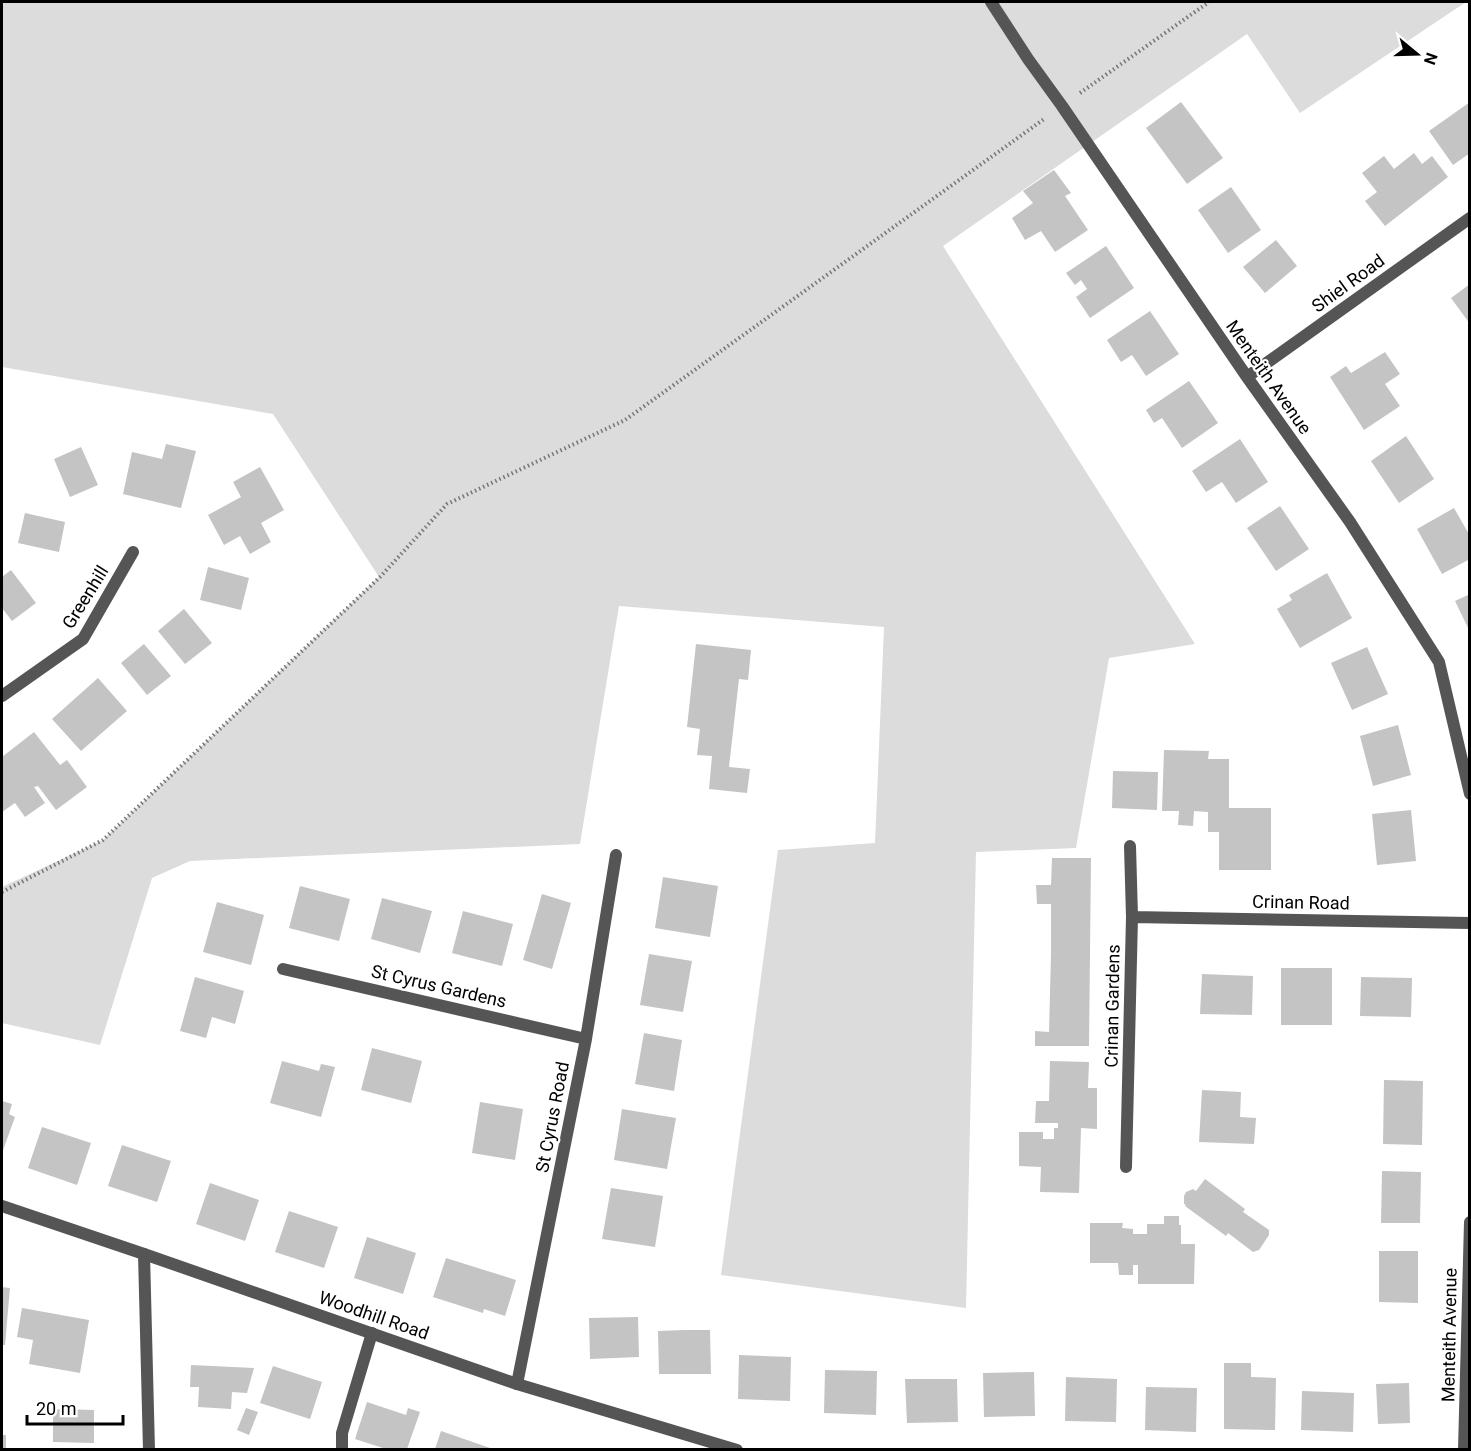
<svg xmlns="http://www.w3.org/2000/svg" width="1471" height="1451" viewBox="0 0 1471 1451" font-family="Roboto,sans-serif">
	<style>
		.green { fill: #dcdcdc }
		.building { fill: #c4c4c4 }
		.lines { fill: none; stroke-linecap: round; stroke-linejoin: round }
		.path { stroke: #777; stroke-width: 4; stroke-dasharray: 1.5 3; stroke-linecap: butt }
		.service { stroke: #555; stroke-width: 12 }
		.minor { stroke: #555; stroke-width: 12 }
		.tertiary { stroke: #555; stroke-width: 12 }
		.labels { text-anchor: middle; dominant-baseline: central; stroke-width: 4.5; stroke-linejoin: round; paint-order: stroke }
		.street-label { font-size: 18px; fill: #000; stroke: #fff }
	</style>
	<rect width="100%" height="100%" fill="#fff"/>
	<!-- green -->
	<path class="green" d="M2,2H1466L1300,113L1247,34L943,246L1195,644L1109,658L1076,848L976,852L966,1308L721,1275L778,850L875,843L884,627L619,606L580,844L190,861L152,878L100,1045L2,1023V887L103,840L379,577L273,414L2,367Z"/>
	<!-- building -->
	<path class="building" d="M1181,102L1223,158L1187,184L1146,128Z
		M1470,102V153L1453,165L1429,131Z
		M1414,153L1422,164L1432,156L1448,177L1385,226L1365,201L1377,192L1362,173L1384,156L1394,169Z
		M1054,170L1071,193L1065,196L1088,230L1055,252L1041,231L1025,240L1012,218L1033,203L1023,191Z
		M1231,187L1261,230L1228,253L1198,210Z
		M1276,240L1297,266L1265,293L1243,267Z
		M1106,246L1134,288L1090,318L1076,297L1087,289L1081,280L1075,285L1066,273Z
		M1470,284V324L1451,298Z
		M1150,311L1179,354L1146,376L1132,355L1121,362L1107,340Z
		M1385,352L1400,374L1385,384L1400,406L1364,430L1330,377L1346,366L1351,373Z
		M1189,381L1218,423L1182,448L1162,418L1154,423L1146,410Z
		M1406,436L1434,479L1399,503L1371,461Z
		M1240,439L1268,482L1236,503L1222,482L1206,492L1192,471Z
		M166,444L196,451L181,508L123,494L132,452L162,459Z
		M81,447L98,485L70,497L54,459Z
		M260,467L284,510L261,523L271,542L250,554L240,536L224,545L208,515L241,497L233,482Z
		M1280,506L1309,549L1276,571L1247,528Z
		M1454,508L1470,536V559L1442,574L1417,529Z
		M25,513L65,522L59,552L18,543Z
		M208,567L249,578L241,610L200,600Z
		M11,570L36,603L12,621L2,608V577Z
		M1327,573L1352,618L1300,648L1277,609L1292,600L1289,595Z
		M1470,594V632L1455,601Z
		M184,609L212,643L185,664L158,631Z
		M144,644L171,676L147,695L121,663Z
		M696,644L751,650L748,680L739,679L729,767L750,769L747,793L709,789L712,756L697,755L700,729L687,727Z
		M1367,647L1388,694L1352,710L1331,663Z
		M98,678L127,711L81,751L52,719Z
		M1398,725L1411,775L1373,786L1360,736Z
		M34,732L60,765L67,760L87,787L56,810L38,786L34,787L45,803L25,817L15,803L2,812V757Z
		M1164,750L1209,751L1208,759H1229V808H1271V870H1219V832H1208V812L1194,811L1193,826L1178,825L1179,811H1162Z
		M1113,771L1158,772L1157,810L1112,808Z
		M1411,810L1416,861L1377,865L1372,814Z
		M1052,858H1091L1089,1046H1035V1031L1049,1032L1051,954V904H1037L1036,885H1051Z
		M663,877L718,886L710,937L655,928Z
		M300,886L350,899L339,941L289,928Z
		M542,894L571,903L552,969L523,960Z
		M382,898L432,911L420,953L371,939Z
		M217,902L264,915L251,965L203,952Z
		M463,911L513,924L502,966L452,953Z
		M649,954L692,961L683,1012L640,1005Z
		M1281,968H1332V1025H1281Z
		M1202,974L1253,976L1252,1015L1200,1014Z
		M195,977L244,991L235,1024L212,1017L206,1038L180,1031Z
		M1361,977L1412,978L1411,1017L1360,1016Z
		M644,1033L682,1040L674,1091L635,1084Z
		M372,1048L422,1061L411,1103L361,1090Z
		M282,1061L319,1071L321,1064L335,1067L321,1117L270,1103Z
		M1050,1061L1089,1062L1088,1088H1097V1129L1081,1128L1079,1193L1040,1192L1041,1167L1019,1166V1132H1043V1139H1054V1128H1058V1123H1035L1036,1101H1049Z
		M1384,1080L1423,1081L1422,1145L1383,1144Z
		M1202,1090L1241,1092L1240,1117L1256,1118L1254,1144L1199,1142Z
		M2,1101L12,1104L9,1114L15,1117L2,1153Z
		M480,1102L523,1109L515,1160L472,1153Z
		M622,1109L676,1118L667,1169L614,1160Z
		M42,1127L91,1143L77,1185L28,1168Z
		M122,1145L171,1161L157,1202L108,1186Z
		M1382,1171L1421,1172L1420,1223H1381Z
		M1205,1179L1245,1209L1243,1212L1269,1230V1235L1259,1250L1253,1252L1228,1233L1226,1236L1185,1206L1186,1205L1184,1204V1196L1186,1192L1193,1189L1196,1191Z
		M210,1183L259,1200L245,1241L196,1224Z
		M611,1188L663,1196L655,1247L602,1239Z
		M289,1211L338,1227L324,1268L275,1252Z
		M1164,1216H1179V1225H1181V1244H1195L1194,1284H1138V1265H1133V1275H1119L1118,1263H1090V1223H1123L1122,1228L1133,1229V1234H1147V1224H1164Z
		M367,1237L416,1253L403,1294L354,1278Z
		M1379,1251H1418V1303L1379,1302Z
		M446,1258L516,1280L505,1316L484,1309L483,1313L433,1297Z
		M2,1287L10,1288L5,1345H2Z
		M22,1308L89,1320L80,1373L29,1364L33,1340L17,1337Z
		M638,1317L639,1357L590,1359L589,1318Z
		M684,1330H710L711,1374H659L658,1331Z
		M739,1355L791,1357L790,1401L738,1399Z
		M1224,1363H1251V1377L1276,1378L1275,1430L1224,1429Z
		M191,1365L254,1368L247,1393L232,1392L231,1409L198,1407L199,1387H190Z
		M273,1366L322,1382L310,1419L260,1403Z
		M825,1370L877,1371L876,1415L824,1413Z
		M1034,1372L1035,1416L984,1417L983,1373Z
		M1066,1377L1117,1379L1116,1422L1065,1421Z
		M905,1379H957L958,1422L907,1423Z
		M1409,1383L1410,1423L1378,1424L1376,1384Z
		M1146,1387L1197,1388L1196,1432L1145,1430Z
		M1302,1391L1354,1393L1353,1432L1301,1430Z
		M367,1402L406,1415L408,1408L420,1412L407,1449H386L355,1439Z
		M246,1408L258,1412L249,1435L237,1430Z
		M53,1409L94,1410V1443L53,1442Z
		M441,1431L493,1449H435Z
		M2,1435H6V1449H2Z"/>
	<g class="lines">
		<!-- path -->
		<path class="path" d="M1080,93L1209,2
			M2,892L103,840L380,577L447,504L625,420L1044,119"/>
		<!-- service -->
		<path class="service" d="M342,1450V1433L372,1333"/>
		<!-- minor -->
		<path class="minor" d="M991,2L1028,59L1062,106L1247,377L1350,522L1439,662L1470,794
			M1247,377L1470,218
			M2,696L83,639L133,552
			M1132,917L1470,923
			M283,969L586,1039
			M1126,1167L1132,917L1130,846
			M144,1254L149,1450
			M517,1384L586,1039L616,855
			M1464,1450L1470,1222"/>
		<!-- tertiary -->
		<path class="tertiary" d="M2,1206L144,1254L517,1384L737,1450"/>
	</g>
	<g class="labels">
		<!-- street labels -->
		<g class="street-label">
			<text transform="translate(1348 283) rotate(-36)">Shiel Road</text>
			<text transform="translate(1269 377) rotate(55)">Menteith Avenue</text>
			<text transform="translate(85 597) rotate(-58)">Greenhill</text>
			<text transform="translate(1301 902) rotate(1)">Crinan Road</text>
			<text transform="translate(439 986) rotate(13)">St Cyrus Gardens</text>
			<text transform="translate(1112 1006) rotate(-89)">Crinan Gardens</text>
			<text transform="translate(552 1117) rotate(-79)">St Cyrus Road</text>
			<text transform="translate(374 1315) rotate(19)">Woodhill Road</text>
			<text transform="translate(1449 1335) rotate(-89)">Menteith Avenue</text>
		</g>
	</g>
	<!-- border -->
	<rect width="1471" height="1451" fill="none" stroke="#000000" stroke-width="6"/>
	<!-- north arrow -->
	<g transform="translate(1417 54) rotate(109)" stroke="#ffffff" stroke-width="4.5" paint-order="stroke">
	<path d="M0-4.5L10 22L0 15L-10 22Z" fill="#000000"/>
	<text y="-9" font-size="16" font-weight="bold" text-anchor="middle" fill="#000000">N</text>
	</g>
	<!-- scale -->
	<path d="M27 1415v9h96v-9" fill="none" stroke="#000000" stroke-width="3"/>
	<text x="36" y="1415" font-size="18" fill="#000000" stroke="#ffffff" stroke-width="4.5" paint-order="stroke">20 m</text>
</svg>
